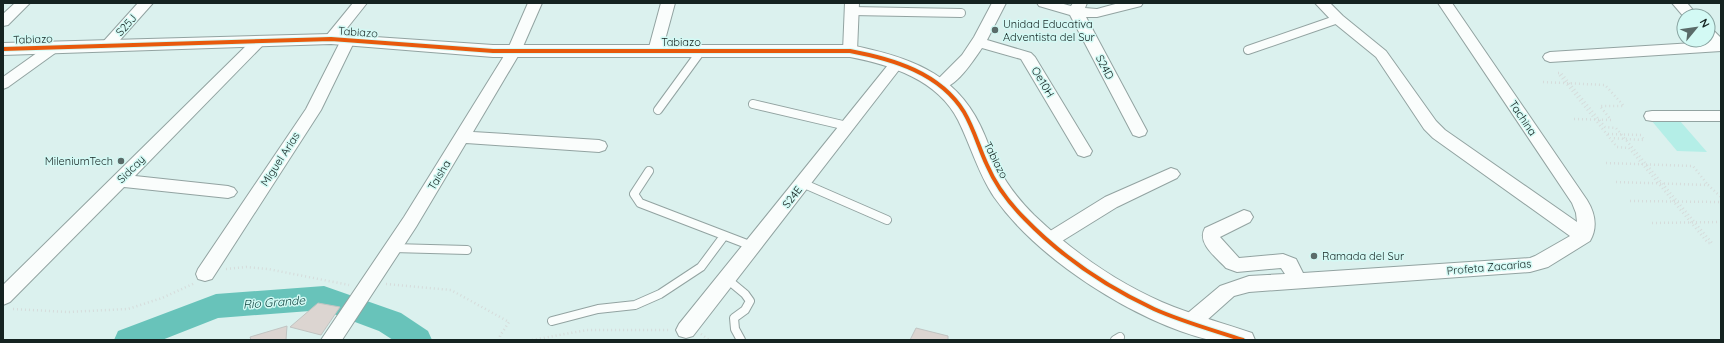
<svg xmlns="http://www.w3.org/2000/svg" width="1724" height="343" viewBox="0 0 1724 343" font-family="Quicksand,sans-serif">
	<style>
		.green { fill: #b4eee7 }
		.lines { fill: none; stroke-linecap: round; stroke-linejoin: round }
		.river { fill: #68c3ba; fill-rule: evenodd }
		.building { fill: #dcd5d1; stroke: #c1c4c2 }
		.service-casing { stroke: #92a3a1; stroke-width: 10 }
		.minor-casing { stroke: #92a3a1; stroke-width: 2 }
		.tertiary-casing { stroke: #92a3a1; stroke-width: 2 }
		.path { stroke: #d6dcdb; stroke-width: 2.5; stroke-dasharray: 1 3; stroke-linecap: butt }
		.service { stroke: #fafdfc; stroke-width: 8 }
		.minor { fill: #fafdfc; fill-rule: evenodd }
		.tertiary { fill: #fafdfc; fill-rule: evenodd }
		.cycleway-casing { stroke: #d3f9f4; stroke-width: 6 }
		.cycleway { stroke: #e8590c; stroke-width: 4 }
		.poi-dot { fill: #5a6b69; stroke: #d3f9f4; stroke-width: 1.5 }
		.labels { text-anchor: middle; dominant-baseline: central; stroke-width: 3; stroke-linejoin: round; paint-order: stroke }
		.poi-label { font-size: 11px; fill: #152321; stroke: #d3f9f4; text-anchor: start }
		.street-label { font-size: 11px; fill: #152321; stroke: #d3f9f4 }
		.water-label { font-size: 12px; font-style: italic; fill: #0f443f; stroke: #d3f9f4 }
	</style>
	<rect width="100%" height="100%" fill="#dbf1ee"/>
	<!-- green -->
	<path class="green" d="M1651,120L1680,121L1707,152L1677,151Z"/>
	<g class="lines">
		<!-- river -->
		<path class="river" d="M324,286L401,313L428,331L432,340H393L379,331L323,310L218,318L162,340H114L118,331L216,294Z"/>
	</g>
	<!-- building -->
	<path class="building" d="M318,303L340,307L321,335L290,327Z
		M287,326L286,340H251L250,337Z
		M916,328L948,336V340H910Z"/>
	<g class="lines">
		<defs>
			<path id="service" d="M852,11L961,13
				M1248,50L1338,19
				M753,104L847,126
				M658,110L701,51
				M649,171L634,194L640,203L752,246
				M802,183L887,220
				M393,248L467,250
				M727,279L745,294L750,301L745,310L734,318L735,329L741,340
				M552,321L598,309L635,305L660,294L701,267L724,236
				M1115,340L1120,337"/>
			<path id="minor" d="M15,3H30L8,25L3,26V14Z
				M138,3H153L112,49L107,51L102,49L100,46L102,43Z
				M353,3H367L336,42L331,43L326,42L324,39L326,36Z
				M528,3H542L521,51L473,132L599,140L605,142L607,146L605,150L599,152L466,143L416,227L342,340H321L404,217L507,51Z
				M661,3H675L662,51L660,54L655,56L650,54L648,51Z
				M845,3H859L857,51L855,54L850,56L845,54L843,51Z
				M992,3H1006L987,40L1031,53L1035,57L1092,151L1090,155L1084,157L1078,155L1021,59L982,48C973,61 953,93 935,89L932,85L962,55L974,37Z
				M1037,3H1060L1071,6L1073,3H1087L1085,8L1097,9L1119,3H1143L1141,6L1097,17H1086L1147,131L1145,135L1139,137L1133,135L1070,15L1039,6Z
				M1315,3H1330L1343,16L1386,51L1436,121L1445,130L1577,222L1576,213L1572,203L1438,3H1452L1587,200C1595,213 1598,227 1590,241L1548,267L1530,272L1249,292L1234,296L1197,329L1190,331L1183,329L1180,323L1183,317L1220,286L1249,276L1285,274L1281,268L1237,272L1226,268C1217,258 1196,243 1205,228L1244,210L1250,212L1253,217L1250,222L1220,237L1239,258L1283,254L1296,259L1303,273L1530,258L1535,256L1570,236L1433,138L1424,129L1376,57L1333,22Z
				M1672,3H1687L1698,16L1684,17Z
				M1708,29L1713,30L1721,38V51L1550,62L1545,60L1543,57L1545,54L1550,52L1709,42L1707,40H1708Z
				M348,36L353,37L355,40L321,110L212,279L205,281L198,279L196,274L198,269L306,109L341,40L343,37Z
				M259,37L264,38L266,41L264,44L135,176L228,186L234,188L237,192L234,196L228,198L124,187L10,302L3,305V285L254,38Z
				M53,43L58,45L60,48L58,51L8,87L3,89V77L48,45Z
				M897,58L902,60L905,63L902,66L693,336L686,338L679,336L676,330L679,324L892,60Z
				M1652,111H1721V121H1652L1646,120L1644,116L1646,112Z
				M1171,168L1177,170L1180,174L1177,178L1117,207L1054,246L1048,248L1042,246L1039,241L1042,236L1105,197Z"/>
			<path id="tertiary" d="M331,34L493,45H850C905,56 954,71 980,125C987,139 991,153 998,167C1007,185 1020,201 1034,215C1074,253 1123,287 1174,307C1200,317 1226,324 1252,333L1255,340C1241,340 1224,343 1210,340C1136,322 1038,260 994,197C978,173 971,146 958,120C938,80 891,65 850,57H493L331,44L3,55V43Z"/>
		</defs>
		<!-- service casing -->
		<use href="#service" class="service-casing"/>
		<!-- minor casing -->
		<use href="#minor" class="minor-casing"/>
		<!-- tertiary casing -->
		<use href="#tertiary" class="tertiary-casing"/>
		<!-- path -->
		<path class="path" d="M1558,73H1561L1605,127L1616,128L1712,243H1708L1629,148L1617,147Z
			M1543,82L1605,85L1624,106
			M1574,119L1611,120L1600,106H1624
			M1608,134L1641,135L1644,140L1611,138
			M1606,163L1693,166L1708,185
			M1616,182L1708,185L1721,197
			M1630,201L1721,202
			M1652,223L1721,222
			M226,269L246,267L268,269L349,285
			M386,284L451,290L509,322L500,336V340
			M13,309L68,312L128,309L162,298L195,283
			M701,334L709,340
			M532,340L587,330H671"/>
		<!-- service -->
		<use href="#service" class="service"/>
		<!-- minor -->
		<use href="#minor" class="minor"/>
		<!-- tertiary -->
		<use href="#tertiary" class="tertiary"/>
		<defs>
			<path id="cycleway" d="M3,49L331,39L493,51H850C893,59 940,73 964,112C974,129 979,148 987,165C996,186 1010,204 1025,219C1062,257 1107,287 1154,309C1183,322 1213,330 1243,340"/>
		</defs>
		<!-- cycleway casing -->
		<use href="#cycleway" class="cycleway-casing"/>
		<!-- cycleway -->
		<use href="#cycleway" class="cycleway"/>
	</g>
	<!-- markers -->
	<g class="poi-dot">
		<circle cx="995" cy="30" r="4"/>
		<circle cx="121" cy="161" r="4"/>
		<circle cx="1314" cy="256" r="4"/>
	</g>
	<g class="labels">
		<!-- poi labels -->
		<g class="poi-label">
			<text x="1003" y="24">Unidad Educativa<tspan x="1003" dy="13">Adventista del Sur</tspan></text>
			<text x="113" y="161" text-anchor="end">MileniumTech</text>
			<text x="1322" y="256">Ramada del Sur</text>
		</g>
		<!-- street labels -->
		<g class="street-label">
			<text transform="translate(126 25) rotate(-48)">S25J</text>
			<text transform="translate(358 32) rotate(4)">Tabiazo</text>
			<text transform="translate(33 39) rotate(-2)">Tabiazo</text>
			<text x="681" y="42">Tabiazo</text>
			<text transform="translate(1105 67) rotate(62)">S24D</text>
			<text transform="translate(1043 82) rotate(59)">Oe10H</text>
			<text transform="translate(1523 118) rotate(56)">Tachina</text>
			<text transform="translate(280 159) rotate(-57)">Miguel Arias</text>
			<text transform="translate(996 160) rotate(63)">Tabiazo</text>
			<text transform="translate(131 169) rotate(-45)">Sidcay</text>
			<text transform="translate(439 175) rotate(-59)">Taisha</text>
			<text transform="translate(792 197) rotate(-52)">S24E</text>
			<text transform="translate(1489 267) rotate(-5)">Profeta Zacarías</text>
		</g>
		<!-- water labels -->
		<g class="water-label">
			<text transform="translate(274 302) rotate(-4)">Rio Grande</text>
		</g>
	</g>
	<!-- border -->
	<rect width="1724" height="343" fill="none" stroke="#152321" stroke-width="8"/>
	<!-- north arrow -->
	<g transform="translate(1696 28) rotate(61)"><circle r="19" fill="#d3f9f4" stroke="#87a3a0"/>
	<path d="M0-3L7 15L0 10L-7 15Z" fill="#5a6b69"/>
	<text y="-6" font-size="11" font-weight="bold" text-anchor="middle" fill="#152321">N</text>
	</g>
</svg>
